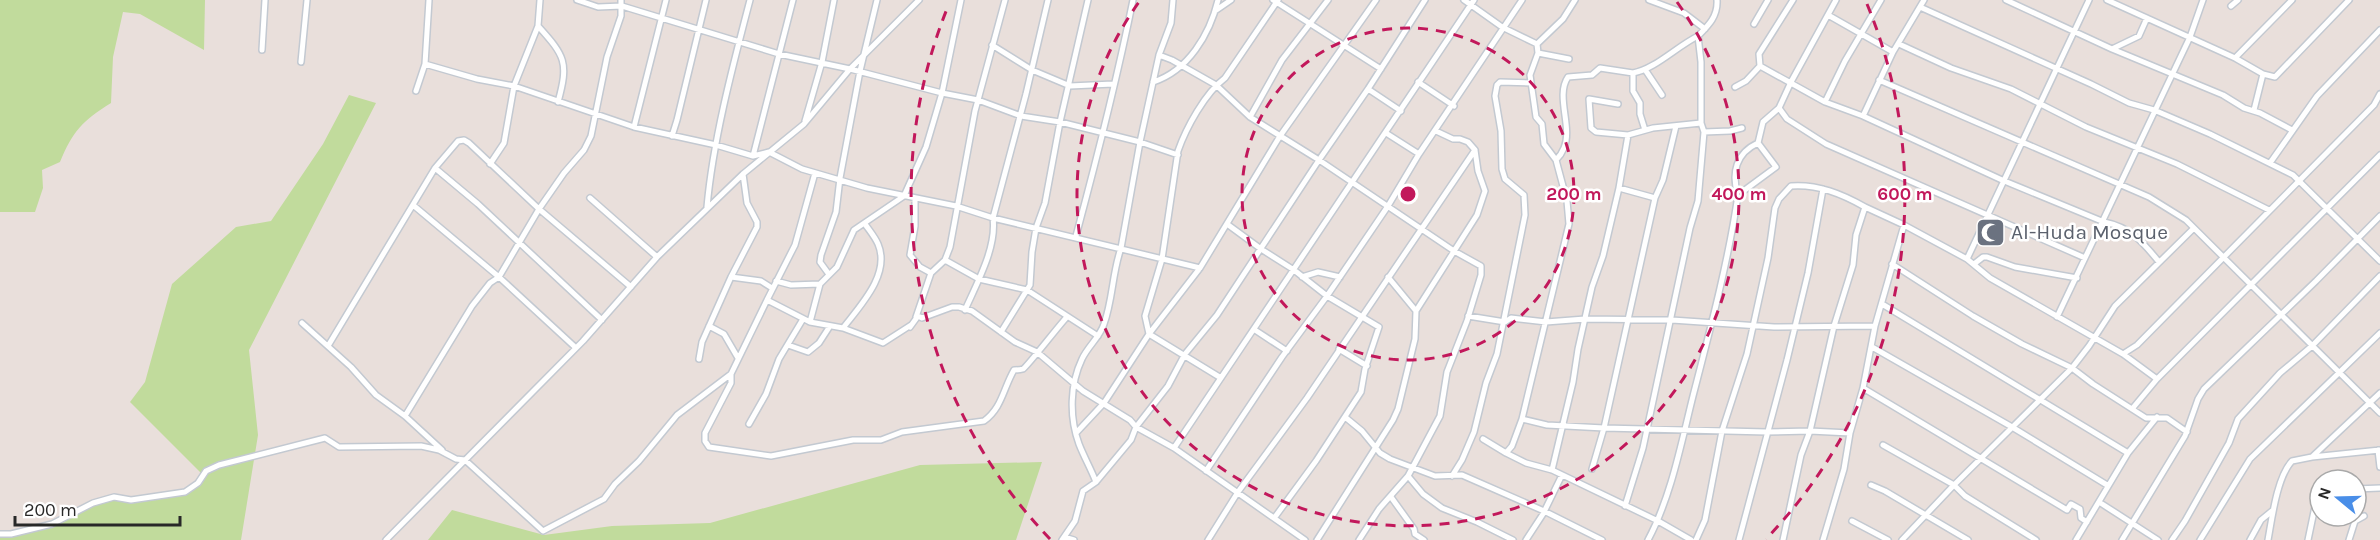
<svg xmlns="http://www.w3.org/2000/svg" width="2380" height="540" viewBox="0 0 2380 540" font-family="Karla,sans-serif">
	<style>
		.green { fill: #c1db9c }
		.lines { fill: none; stroke-linecap: round; stroke-linejoin: round }
		.minor-casing { stroke: #c3c9d1; stroke-width: 8 }
		.minor { stroke: #fff; stroke-width: 5 }
		.ring { fill: none; stroke: #c2185b; stroke-width: 3; stroke-dasharray: 10 8 }
		.labels { text-anchor: middle; dominant-baseline: central; stroke-width: 5; stroke-linejoin: round; paint-order: stroke }
		.worship-label { font-size: 21px; fill: #5b616d; stroke: #fff; text-anchor: start }
		.centre { fill: #c2185b; stroke: #fff; stroke-width: 3 }
		.ring-label { font-size: 18px; text-anchor: middle; font-weight: bold; fill: #c2185b; stroke: #fff; stroke-width: 5; stroke-linejoin: round; paint-order: stroke }
	</style>
	<rect width="100%" height="100%" fill="#e9dfdb"/>
	<!-- green -->
	<path class="green" d="M0,0H205L204,50L140,14L123,12L113,57L111,103C82,121 73,131 60,162L42,170L43,188L35,212H0Z
		M349,95L376,103L249,350L258,435L241,540H0V531L11,532L51,522L92,501L114,494L131,498L184,490L195,482L201,473L130,402L145,382L172,284L236,227L271,221L323,144Z
		M1042,462L1016,540H428L452,510L544,535L612,526L710,523L920,465Z"/>
	<g class="lines">
		<defs>
			<path id="minor" d="M429,0L425,64L477,79L514,86L634,127L716,145L753,156L769,152L802,169L867,188L956,206L993,218L1200,268
				M577,0L598,7L622,6L779,54L850,69L942,93L978,100L1021,116L1060,122L1140,142L1178,155
				M1273,0L1381,69
				M1464,0L1502,27L1537,44
				M1649,0L1684,13L1705,29
				M1793,0L1759,54L1760,66L1825,102L1863,116L2002,180L2104,222C2130,227 2143,242 2159,262
				M2006,0L2112,49L2223,95L2244,108L2260,113L2292,130
				M2107,0L2235,58L2263,74L2275,77L2349,0
				M2231,6L2238,0
				M1920,7L2091,84L2129,103L2154,110L2210,134L2293,175L2380,261
				M1215,11L1231,0
				M1828,15L1893,52
				M1754,24L1768,0
				M538,26C565,56 569,62 558,102
				M1698,36C1709,25 1718,16 1717,0
				M1899,44L1951,68L2011,89L2086,127L2177,164L2269,210
				M992,45L1032,70L1070,86L1113,84
				M2112,49L2139,36L2147,18
				M262,50L265,0
				M1538,53L1569,59
				M1159,55L1172,60L1216,85L1250,117L1319,160L1454,251L1481,266V275L1467,321L1447,372L1440,416L1408,476L1379,509L1359,540
				M2235,58L2292,0
				M301,62L307,0
				M1646,71L1662,95
				M1879,80L2149,197L2186,220L2380,413
				M1153,82C1188,71 1210,34 1218,0
				M1418,82L1454,106
				M1735,87L1746,81L1760,66
				M1368,89L1401,111
				M416,91L425,64
				M1825,102L1845,61L1881,0
				M1618,104L1589,99L1591,128L1596,132L1628,135
				M1779,108L1787,119L1826,144L2085,258
				M2254,110L2263,74
				M1863,116L1893,52L1924,0
				M1250,117L1282,60L1328,0
				M805,121L822,62L834,0
				M634,127L666,0
				M1704,132L1730,131L1742,128
				M1386,133L1419,154
				M672,136L677,120L706,0
				M753,156L793,0
				M1556,160L1544,144L1542,124L1536,117L1530,75L1538,53L1537,44L1563,19L1575,0
				M2270,163L2317,96L2380,30
				M490,164L504,143L514,86L538,26L540,0
				M435,168L478,204L602,320
				M743,174L747,203L757,222V227L731,277L761,281L772,288
				M1619,188L1628,135L1653,128L1701,123
				M1738,195L1776,167L1758,143
				M590,198L657,257
				M915,198V226L910,255L920,267L931,273
				M413,205L499,277L576,348
				M707,207C713,140 733,65 750,0
				M1227,224L1261,249L1294,270L1327,296L1379,327L1365,369L1361,392L1316,461L1275,517
				M1076,236C1097,158 1117,79 1133,0
				M1967,259L2089,0
				M945,260L979,279L1027,290L1098,336
				M1892,264L1973,316L2022,344L2072,368L2093,384L2146,418H2167L2187,432
				M1974,264L1983,257H1987L2015,267L2077,278
				M828,273L820,262L821,255L836,212L840,178L860,71L877,0
				M1302,277L1318,272L1340,277
				M1388,277L1416,311
				M776,281L791,285L820,284L837,267L854,230L904,196L926,147L942,93L961,0
				M767,300L795,245L815,173
				M1882,304L2128,453
				M965,310C977,283 997,247 993,218L1026,94L1048,0
				M1468,316L1505,322L1511,318L1546,322L1585,319L1672,320L1774,327L1875,326
				M916,317L931,273L945,260L950,247L975,111L1005,0
				M2057,317L2190,37L2203,0
				M810,322L820,284
				M302,323L351,367L376,395L405,416L442,450
				M709,326L724,334L738,358
				M910,327L918,316L922,318L952,307H959L972,311L1015,342L1037,352L1083,391L1130,420L1136,427L1174,448L1305,540
				M843,328L883,343L911,325
				M1255,330L1287,351
				M1001,332L1030,285L1032,252L1036,228L1045,203L1060,122L1088,0
				M788,345L808,352L819,343L830,326
				M328,346L435,168L458,141L464,140L469,143L539,209L631,287
				M1872,347L2012,427L2107,485
				M1339,349L1367,366
				M2123,354L2137,345L2374,105L2380,94
				M699,359L702,342L731,277
				M731,374V383L705,433V441L709,447L771,456L853,440H881L902,432L984,421C1002,408 1003,389 1014,370C1017,370 1020,370 1023,369C1027,367 1060,324 1067,317
				M1221,378L1149,334L1145,316L1162,259L1178,151C1186,128 1205,93 1225,78L1278,0
				M1863,388L2067,510L2071,504L2080,509L2081,518L2087,522
				M2132,409L2157,379L2380,155
				M405,416L472,306L490,283L499,277L539,209L564,173L584,150L591,136L607,57L621,16V0
				M1345,417L1362,431L1380,453L1390,459L1435,476L1462,475L1544,511L1602,540
				M1522,419L1547,425L1604,428L1767,432L1810,431L1850,433
				M749,424L766,394L779,359L803,319
				M1076,433L1104,403L1149,334L1200,268L1280,136L1376,0
				M1483,439L1506,453L1526,463L1552,470L1658,521L1691,540
				M1883,445L1954,485L1965,496L2036,540
				M1174,448L1474,0
				M2378,450L2380,467
				M1506,453L1512,446L1522,419L1569,224L1567,201L1556,160C1559,157 1562,153 1564,148C1573,127 1555,96 1568,77L1592,75L1600,68L1633,73
				M2313,456L2380,393
				M1592,469L1604,428L1655,198L1663,180L1676,126
				M1552,470L1573,382L1578,349L1592,287L1603,256L1619,188L1655,198
				M1206,471L1282,357L1327,296L1388,206L1419,154L1522,0
				M1408,476L1423,494L1442,508L1477,522L1513,540
				M1452,476L1462,460L1474,432L1486,383L1497,354L1525,215L1524,195L1505,179L1502,169L1501,131L1495,96L1497,85L1500,82L1531,83
				M1096,482C1091,469 1084,457 1079,444C1069,417 1070,384 1082,359C1088,346 1100,337 1104,324C1113,299 1112,274 1121,248L1140,142L1159,55L1171,23L1173,0
				M1871,485L1885,491L1968,540
				M2356,489L2380,488
				M1391,497L1414,529L1415,534L1424,540
				M2099,502L2158,540
				M1625,506L1643,448L1690,228L1698,201L1704,132L1701,123V62L1698,36C1676,47 1655,69 1633,73V91L1640,103V114L1645,130
				M1852,521L1888,540
				M0,534H11L52,524L93,503L114,497L131,500L185,492L198,483L206,471L219,465L325,438L339,447L421,446L439,450L456,459L465,460L543,531L604,499L615,484L639,461L677,415L731,374L767,300L810,322L843,328C860,306 891,274 878,244C875,237 869,230 865,224
				M1064,537L1074,540
				M386,540L583,341L657,257L743,174L804,124L850,69L919,0
				M1062,540L1075,521L1083,491L1096,482L1131,440L1136,427L1168,386L1185,354L1217,315L1319,160L1368,89L1425,0
				M1208,540L1238,492L1307,398L1475,150
				M1317,540L1393,420L1398,409L1415,339L1416,311L1477,215L1485,191L1478,171L1475,150L1468,142L1460,139H1453L1436,131
				M1526,540L1543,514L1562,475
				M1648,540C1671,497 1681,444 1693,396C1710,330 1728,263 1738,195C1731,173 1736,153 1758,143L1763,122L1779,108L1791,82L1836,0
				M1696,540L1705,520L1722,431L1747,354L1768,258L1775,208L1779,199L1791,186C1818,184 1842,194 1865,207
				M1739,540L1787,360L1808,273L1823,189
				M1783,540L1801,455L1810,431L1834,326L1853,265L1856,235L1865,207L1904,225L1967,259L1990,278L2123,354L2157,379
				M1823,540L1844,469L1850,433L1863,388L1875,326L1904,225
				M1902,540L1954,485L2072,368L2089,346L2115,306L2194,228
				M2076,540L2128,453L2157,417
				M2122,540L2185,436L2198,399L2204,389L2316,281L2380,216
				M2172,540L2185,521L2229,443L2238,419L2280,373L2312,346L2380,276
				M2200,540L2250,459L2380,333
				M2250,540L2261,520L2272,511
				M2268,540C2272,518 2277,477 2292,461L2312,457L2380,450
				M2308,540L2317,497L2320,492
				M2349,540L2355,521L2364,516"/>
		</defs>
		<!-- minor casing -->
		<use href="#minor" class="minor-casing"/>
		<!-- minor -->
		<use href="#minor" class="minor"/>
	</g>
	<!-- distance rings -->
	<g class="ring">
		<circle cx="1408" cy="194" r="166"/>
		<path d="M1677 2A331 331 0 1 1 1139 2"/>
		<path d="M1050 539A497 497 0 0 1 949 4M1867 4A497 497 0 0 1 1766 539"/>
	</g>
	<!-- icons -->
	<defs>
		<symbol id="mosque-square" viewBox="-11 -11 22 22"><rect x="-9" y="-9" width="18" height="18" rx="4" fill="#6b7280" stroke="#fff"/><path d="M3.5-4.9A6 6 0 1 0 3.5 4.9A5 5 0 1 1 3.5-4.9Z" fill="#fff"/></symbol>
	</defs>
	<g fill-rule="evenodd">
		<use href="#mosque-square" x="1974" y="216" width="33" height="33"/>
	</g>
	<g class="labels">
		<!-- worship labels -->
		<g class="worship-label">
			<text x="2011" y="232">Al-Huda Mosque</text>
		</g>
	</g>
	<circle cx="1408" cy="194" r="9" class="centre"/>
	<g class="ring-label">
		<text x="1574" y="200">200 m</text>
		<text x="1739" y="200">400 m</text>
		<text x="1905" y="200">600 m</text>
	</g>
	<!-- north arrow -->
	<g transform="translate(2338 498) rotate(289)"><circle r="28" fill="#ffffff" stroke="#a9a9a9" stroke-width="1.5"/>
	<path d="M0-4.5L10 22L0 15L-10 22Z" fill="#498ee8"/>
	<text y="-9" font-size="16" font-weight="bold" text-anchor="middle" fill="#282828">N</text>
	</g>
	<!-- scale -->
	<path d="M15 516v9h165v-9" fill="none" stroke="#282828" stroke-width="3"/>
	<text x="24" y="516" font-size="18" fill="#282828" stroke="#ffffff" stroke-width="4.5" paint-order="stroke">200 m</text>
</svg>
